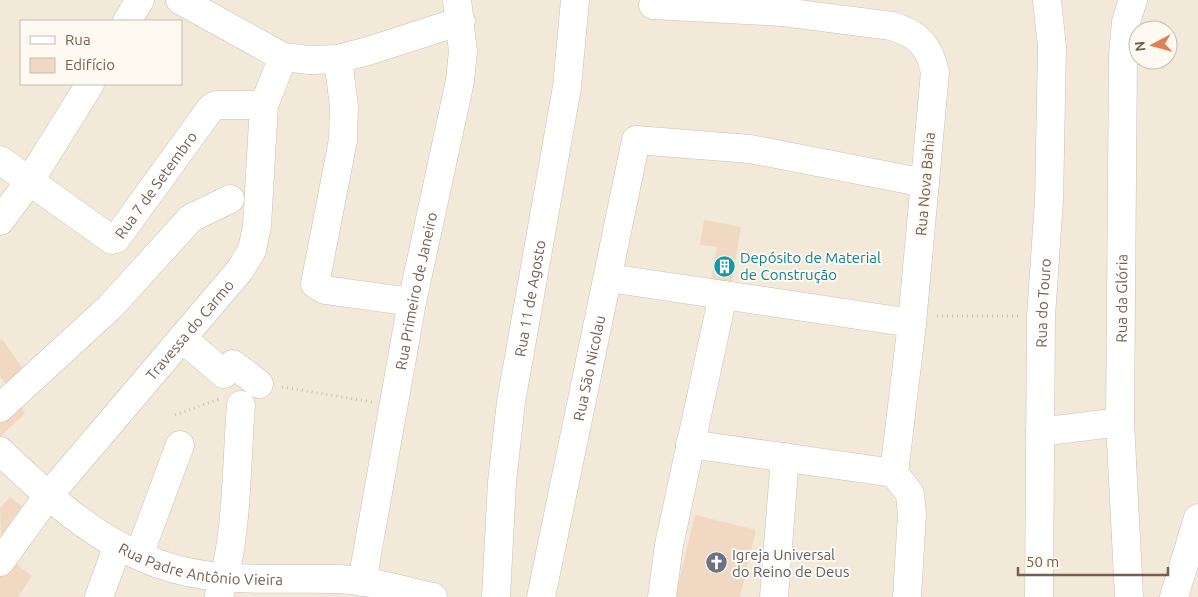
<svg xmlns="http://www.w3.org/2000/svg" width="1198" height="597" viewBox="0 0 1198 597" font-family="Ubuntu,sans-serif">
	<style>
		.residential { fill: #f3e9d9; fill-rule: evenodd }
		.building { fill: #f0d8c3 }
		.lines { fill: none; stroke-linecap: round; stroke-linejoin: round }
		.minor-casing { stroke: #cdbfb0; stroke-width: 29 }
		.path { stroke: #d5bca6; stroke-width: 3; stroke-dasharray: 1 4; stroke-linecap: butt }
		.minor { stroke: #fff; stroke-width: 28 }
		.labels { text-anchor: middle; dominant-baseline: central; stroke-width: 4; stroke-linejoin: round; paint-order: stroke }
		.street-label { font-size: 15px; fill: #755f4e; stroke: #fefaf1 }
		.culture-label { font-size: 15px; fill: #0d838f; stroke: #fefaf1; text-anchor: start }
		.worship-label { font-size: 15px; fill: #5b616d; stroke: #fefaf1; text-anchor: start }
	</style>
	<rect width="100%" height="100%" fill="#fcf6ea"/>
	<!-- residential -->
	<path class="residential" d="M0,0H1198V597H0ZM21,21H181V84H21ZM1138,30H1168V60H1138Z"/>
	<!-- building -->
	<path class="building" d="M704,220L741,227L731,288L710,285L717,247L700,245Z
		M2,339L23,369L7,386L0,377V341Z
		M16,398L25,413L0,437V413Z
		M10,497L22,506L1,536L0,508Z
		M695,515L756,530L740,597H675Z
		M10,559L32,576L18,597H0V572Z"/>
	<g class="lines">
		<defs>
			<g id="minor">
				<path d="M180,0L283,57L310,60L338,59L368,51L461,21"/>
				<path d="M653,5L783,12L892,26C918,34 929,45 935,72L912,323L894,473L910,494L912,514L907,597"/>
				<path d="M127,21L140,0"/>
				<path d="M338,59L344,106L343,140L315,284L325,290L412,302"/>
				<path id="s1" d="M0,160L112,240L116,239L211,108L216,105H264"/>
				<path d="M0,221L29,182L90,84"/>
				<path d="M609,278L912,323"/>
				<path d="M182,338L224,374L233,364L259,384"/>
				<path d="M0,408L110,307L191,218L230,199"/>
				<path d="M1040,432L1120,422"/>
				<path d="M690,444L894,473"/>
				<path id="s2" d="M0,451C47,496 97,542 159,564C218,585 276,577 336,579C369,580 401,590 433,597"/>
				<path d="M139,555L180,445"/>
				<path id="s3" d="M0,562L48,496L240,270L252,250L257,226L264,105L283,57"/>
				<path id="s4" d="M362,582L412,302L460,81L463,51L457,0"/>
				<path d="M219,596C238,539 236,465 241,405"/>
				<path d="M99,597L118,545"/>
				<path id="s5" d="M496,597L502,482L511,402L567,87L575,0"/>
				<path id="s6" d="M541,597L636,140L750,149L925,183"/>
				<path d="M662,597L669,545L723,295"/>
				<path d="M774,597L785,457"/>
				<path id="s7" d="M1039,597L1041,316L1049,201L1052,47L1047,0"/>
				<path id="s8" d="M1129,597L1120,422L1123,55L1126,22L1133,0"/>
				<path d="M1174,597L1198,518"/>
			</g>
		</defs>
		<!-- minor casing -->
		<use href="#minor" class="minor-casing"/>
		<!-- path -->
		<path class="path" d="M937,316H1018
			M282,387L372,402
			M175,415L219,399"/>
		<!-- minor -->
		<use href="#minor" class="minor"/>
	</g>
	<!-- icons -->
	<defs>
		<symbol id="building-disc" viewBox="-11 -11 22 22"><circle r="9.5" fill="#0f9aa8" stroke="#fefaf1"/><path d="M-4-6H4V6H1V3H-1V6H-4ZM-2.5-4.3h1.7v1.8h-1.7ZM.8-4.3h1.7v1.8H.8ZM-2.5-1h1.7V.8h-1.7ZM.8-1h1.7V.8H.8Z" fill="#fff"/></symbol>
		<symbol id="church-disc" viewBox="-11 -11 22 22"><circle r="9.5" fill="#6b7280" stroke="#fefaf1"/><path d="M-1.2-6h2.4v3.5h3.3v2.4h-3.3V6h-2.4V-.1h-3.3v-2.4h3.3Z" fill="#fff"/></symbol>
	</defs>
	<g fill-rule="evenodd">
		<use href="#building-disc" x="712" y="254" width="25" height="25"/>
		<use href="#church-disc" x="704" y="550" width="25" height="25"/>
	</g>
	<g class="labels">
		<!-- street labels -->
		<g class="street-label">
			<text stroke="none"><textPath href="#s1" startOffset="209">Rua 7 de Setembro</textPath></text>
			<text transform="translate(925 184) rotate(-85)">Rua Nova Bahia</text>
			<text stroke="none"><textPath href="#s4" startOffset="296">Rua Primeiro de Janeiro</textPath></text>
			<text stroke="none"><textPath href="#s5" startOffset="301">Rua 11 de Agosto</textPath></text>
			<text stroke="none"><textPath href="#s8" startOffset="299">Rua da Glória</textPath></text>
			<text stroke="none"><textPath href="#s7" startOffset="294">Rua do Touro</textPath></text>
			<text stroke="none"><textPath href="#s3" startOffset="300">Travessa do Carmo</textPath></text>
			<text stroke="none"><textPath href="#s6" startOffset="234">Rua São Nicolau</textPath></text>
			<text stroke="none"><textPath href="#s2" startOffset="238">Rua Padre Antônio Vieira</textPath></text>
		</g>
		<!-- culture labels -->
		<g class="culture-label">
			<text x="740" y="257">Depósito de Material<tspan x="740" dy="17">de Construção</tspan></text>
		</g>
		<!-- worship labels -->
		<g class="worship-label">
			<text x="732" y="554">Igreja Universal<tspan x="732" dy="17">do Reino de Deus</tspan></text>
		</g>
	</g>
	<!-- legend -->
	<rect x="20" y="20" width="162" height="65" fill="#fefaf1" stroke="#c7bcb0"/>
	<rect x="30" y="36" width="25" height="8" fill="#ffffff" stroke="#c7bcb0"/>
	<text x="65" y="45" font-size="15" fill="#755f4e">Rua</text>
	<rect x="30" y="58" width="25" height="15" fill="#f0d8c3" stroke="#c7bcb0"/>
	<text x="65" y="70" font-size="15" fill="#755f4e">Edifício</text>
	<!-- north arrow -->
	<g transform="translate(1153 45) rotate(264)"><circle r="24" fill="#fefaf1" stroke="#c7bcb0"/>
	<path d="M0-4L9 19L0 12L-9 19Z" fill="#de7f57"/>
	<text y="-8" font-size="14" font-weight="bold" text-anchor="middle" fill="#755f4e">N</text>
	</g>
	<!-- scale -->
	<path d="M1018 567v8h150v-8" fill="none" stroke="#755f4e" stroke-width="2.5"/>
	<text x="1026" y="567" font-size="15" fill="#755f4e" stroke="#fefaf1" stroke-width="4" paint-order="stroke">50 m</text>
</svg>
